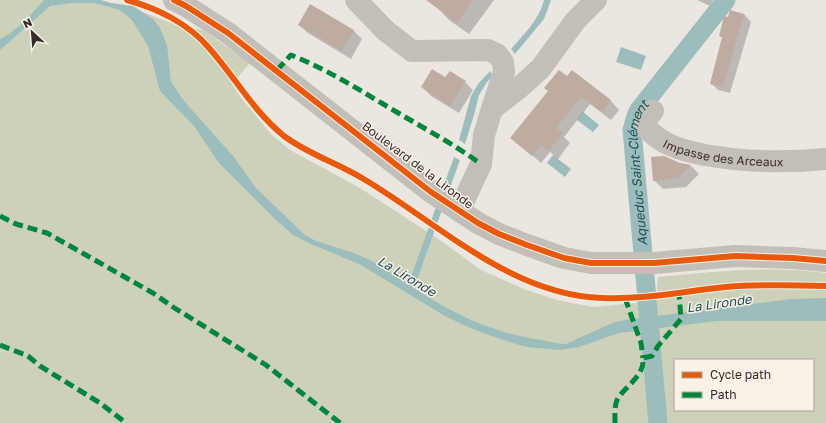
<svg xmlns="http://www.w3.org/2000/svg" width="826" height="423" viewBox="0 0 826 423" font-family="'Golos Text',sans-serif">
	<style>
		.green { fill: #cdd1ba; fill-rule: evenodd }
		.water { fill: #9dbdbc }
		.shadow { fill: #0003 }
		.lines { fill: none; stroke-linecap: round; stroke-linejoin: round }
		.canal { stroke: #9dbdbc; stroke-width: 19 }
		.building { fill: #bfaba2 }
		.minor { stroke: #c4beb9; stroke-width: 22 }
		.quiet { stroke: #00873e; stroke-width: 5; stroke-dasharray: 10 5; stroke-linecap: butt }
		.cycleway-casing { stroke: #f9f0e7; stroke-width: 8 }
		.cycleway { stroke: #e8590c; stroke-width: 6 }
		.labels { text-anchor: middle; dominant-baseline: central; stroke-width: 3; stroke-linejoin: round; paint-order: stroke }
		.street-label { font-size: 12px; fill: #352c27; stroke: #f9f0e7 }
		.water-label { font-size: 13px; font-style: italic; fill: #1f5155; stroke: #f9f0e7 }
	</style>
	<rect width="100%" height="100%" fill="#ece6e0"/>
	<!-- green -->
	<path class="green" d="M0,0H92L127,6L181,27L203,30L250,63L232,84L242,99L270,133L290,150L360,188L437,238L481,270L524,289L557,300L593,307L656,301L658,277C702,273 745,268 789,270C801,270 814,272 826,273V423H0ZM675,360H813V410H675Z"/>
	<!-- water -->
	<path class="water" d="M44,0H101L111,3L133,6L153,19L160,28L167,45L171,82L184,101L234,157L256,188L305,235L316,241L354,253L372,261L386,269L408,285L454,157L460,160L414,288C453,314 495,334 542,340C550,342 558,344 566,344L612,323L625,320L791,299L826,298V321H717L619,333L579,347L560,350L526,347L500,339L470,328L445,316L361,265L311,244L293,235L275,219L219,163L194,126L160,91L148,46L132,20L120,10L95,3H72L50,6L0,50V39L9,34L24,22Z
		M544,0H551L544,19L515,54L511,49C524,34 539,20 544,0Z
		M621,47L646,56L641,70L616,62Z
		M490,71L493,76L487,82L479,95L474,115L465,144L459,140L471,96L478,84Z
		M583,112L599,125L593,132L577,120Z
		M553,155L571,169L565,177L547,163Z"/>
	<!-- shadow -->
	<path class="shadow" d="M442,0H494L469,34L449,20L437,7Z
		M697,0H713L710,6Z
		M311,5L354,31L362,39L351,59L308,33L299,25Z
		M744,14L751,22L730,93L718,90L711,83L723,38L720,36Z
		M572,71L611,101L619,110L611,120L590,104L564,137L570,143L558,159L550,152L541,163L512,138Z
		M445,78L465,82L473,90L459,113L431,96L422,87Z
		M680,164L691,166L699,174L686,187L663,189L654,180Z"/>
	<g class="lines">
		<!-- canal -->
		<path class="canal" id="s1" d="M658,423L632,130L636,116L639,110L726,0"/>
	</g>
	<!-- building -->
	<path class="building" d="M426,0H473L457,23Z
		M310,4L354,30L342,51L298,25Z
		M730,10L744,14L723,87L710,84L722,37L719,36L724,16L728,17Z
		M432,69L445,77L450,71L466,81L450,106L421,87Z
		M559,70L567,76L572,70L611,100L602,112L581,96L556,128L563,133L548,151L541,145L532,156L510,138L548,91L544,88Z
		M664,156L680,163L691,165L678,178L653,181L651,157Z"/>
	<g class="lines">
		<!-- minor -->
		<g class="minor">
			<path d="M174,0L186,6L228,33L431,192L478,223L499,234L527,245L564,258L591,263H654L735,256L793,258L826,261"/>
			<path d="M356,0L386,31L412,51L488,50L497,54L503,62L504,72L492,109L484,135L481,164L459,211"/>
			<path d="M492,109L519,88L541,68L575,21L596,0"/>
			<path id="s2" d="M653,111C643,122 642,125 654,135C668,147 687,151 705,155C745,162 785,163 826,159"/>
		</g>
		<!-- quiet -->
		<path class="quiet" d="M277,70L291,55C331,71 364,93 400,114C427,130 455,145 481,164
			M0,216L16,224L47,233L153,293L173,307L266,365L340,423
			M625,298L641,343L643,358
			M0,345L28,356L40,366L100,403L126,423
			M615,423C615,415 614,405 618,398C627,385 645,375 643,358L652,356L658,346L681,319L679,293"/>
		<defs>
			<path id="cycleway" d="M127,0C157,8 189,24 209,48C235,77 253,111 284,136C308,154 337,163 362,178C437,222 510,295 602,298C644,300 685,291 726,287C759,284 793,285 826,286
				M174,0L186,6L228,33L431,192L478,223L499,234L527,245L564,258L591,263H654L735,256L793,258L826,261"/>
		</defs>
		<!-- cycleway casing -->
		<use href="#cycleway" class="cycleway-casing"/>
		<!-- cycleway -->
		<use href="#cycleway" class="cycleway"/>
	</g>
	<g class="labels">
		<!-- street labels -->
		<g class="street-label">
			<text stroke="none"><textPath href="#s2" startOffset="103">Impasse des Arceaux</textPath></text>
			<text transform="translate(418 165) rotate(37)">Boulevard de la Lironde</text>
		</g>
		<!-- water labels -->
		<g class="water-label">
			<text stroke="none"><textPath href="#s1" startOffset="252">Aqueduc Saint-Clément</textPath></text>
			<text transform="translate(407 276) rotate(31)">La Lironde</text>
			<text transform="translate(719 303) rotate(-8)">La Lironde</text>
		</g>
	</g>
	<!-- legend -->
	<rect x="674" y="359" width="140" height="52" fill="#f9f0e7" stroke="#aba29a"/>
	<rect x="682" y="372" width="20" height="6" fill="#e8590c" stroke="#aba29a"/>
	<text x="710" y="379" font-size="12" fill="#352c27">Cycle path</text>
	<rect x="682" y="392" width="20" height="6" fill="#00873e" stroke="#aba29a"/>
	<text x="710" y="399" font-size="12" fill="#352c27">Path</text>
	<!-- north arrow -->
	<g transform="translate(32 32) rotate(334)" stroke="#f9f0e7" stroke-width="3" paint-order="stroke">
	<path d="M0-3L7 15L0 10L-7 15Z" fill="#352c27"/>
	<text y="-6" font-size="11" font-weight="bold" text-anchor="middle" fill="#352c27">N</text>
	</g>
</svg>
